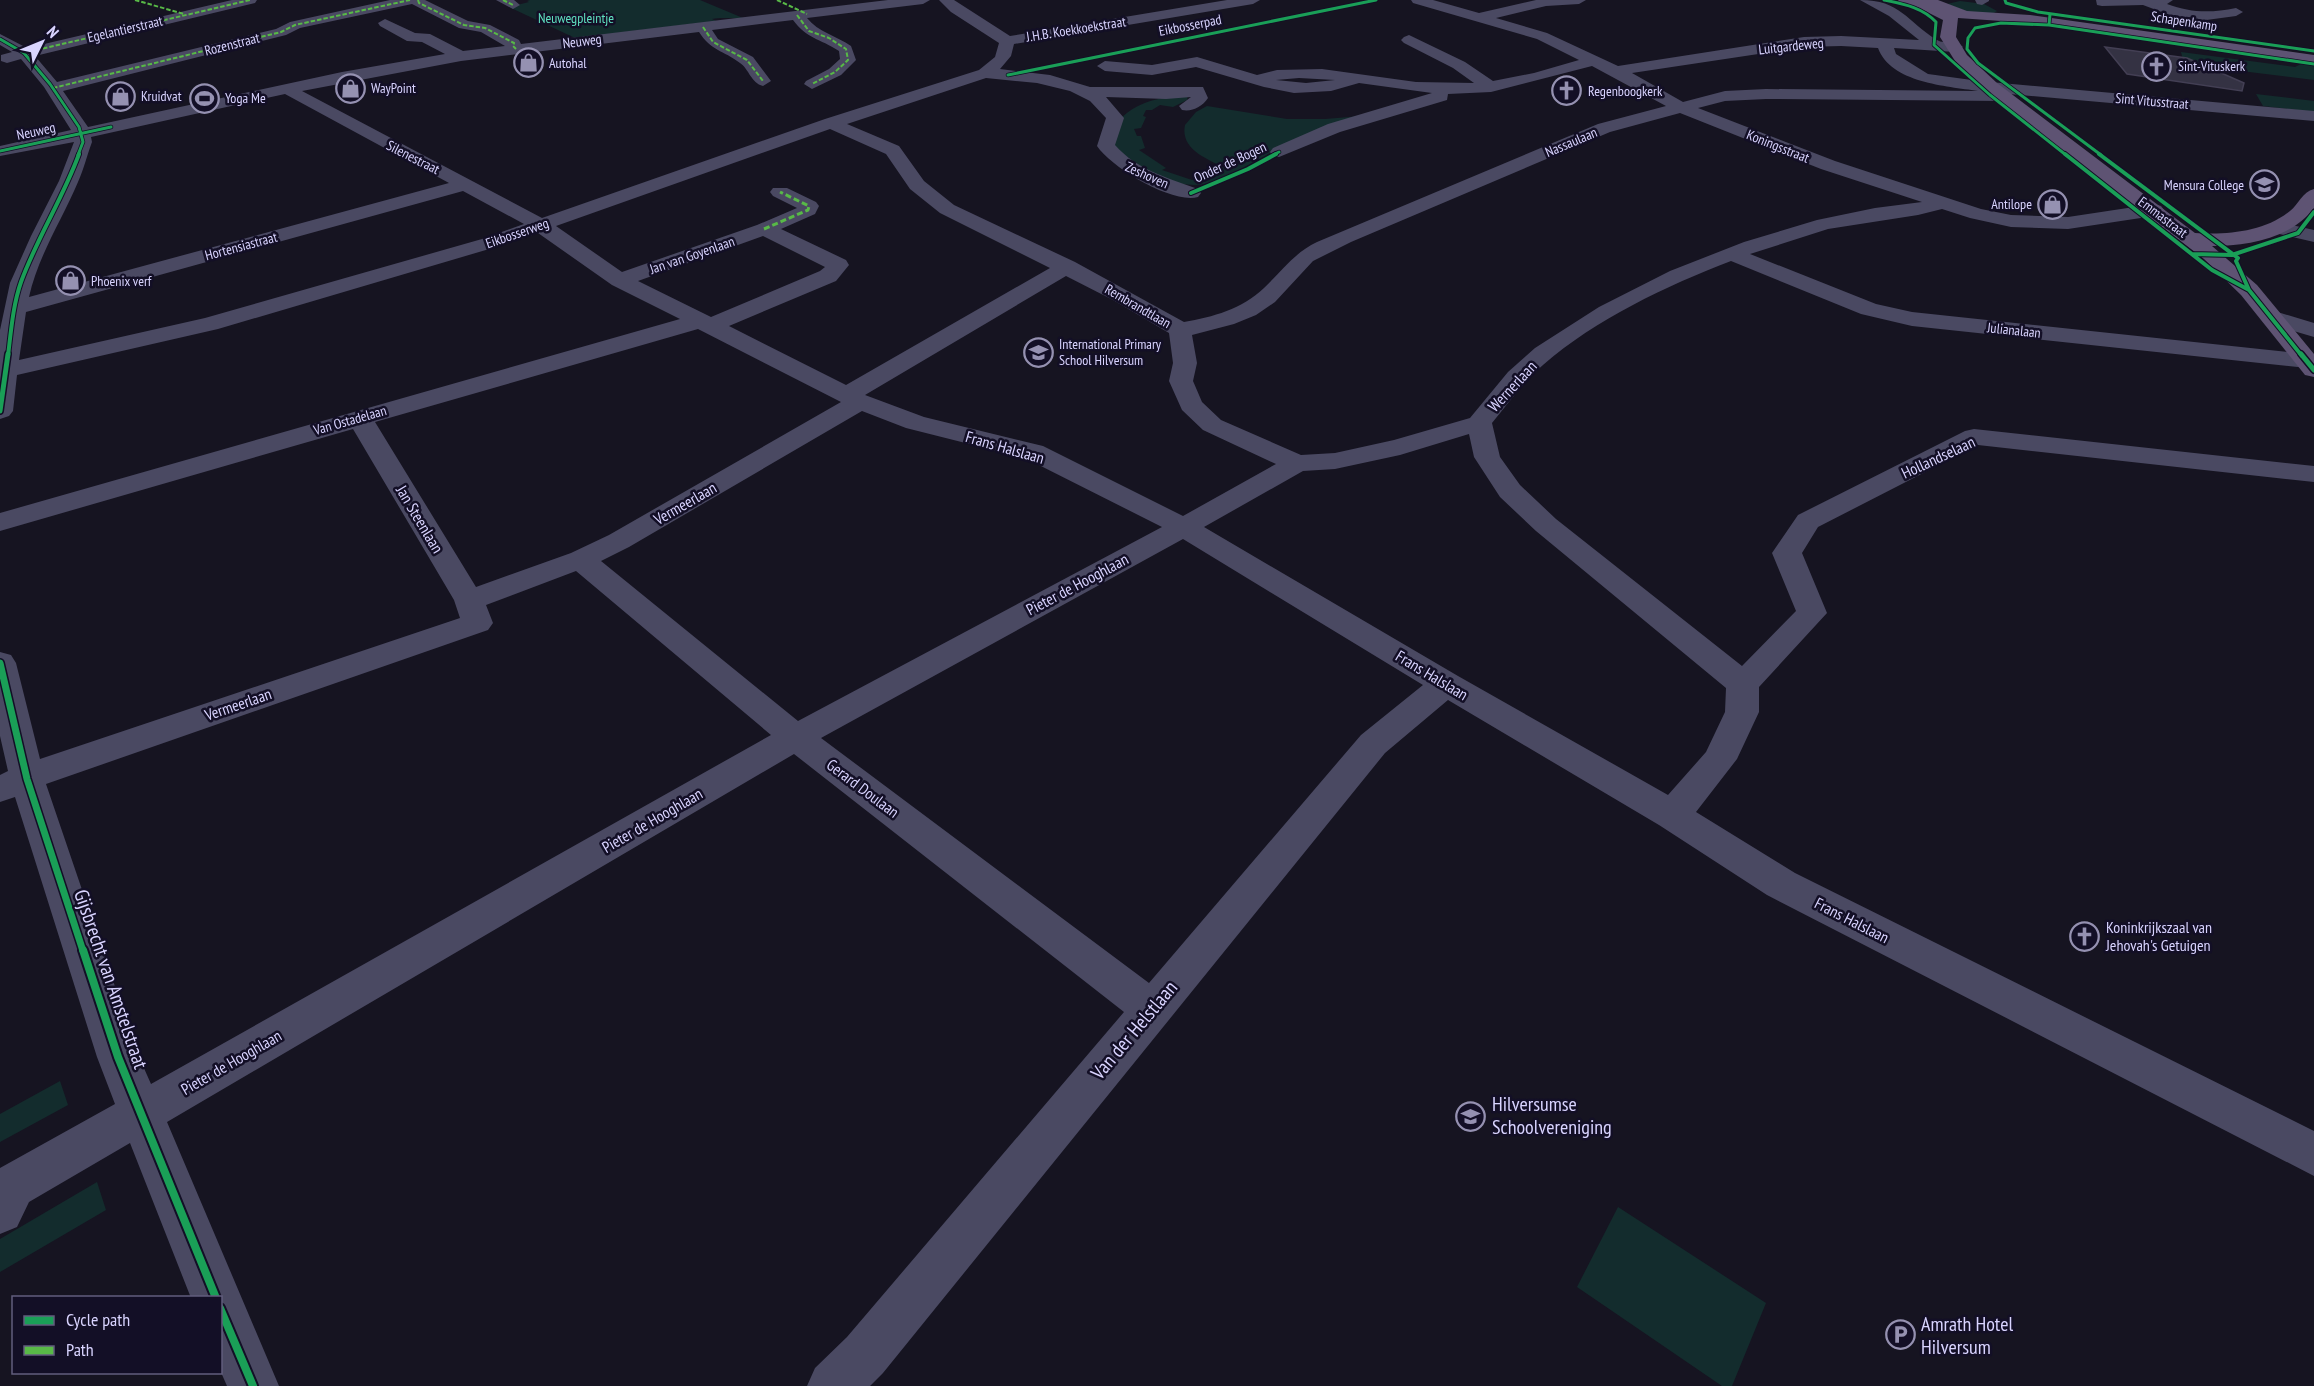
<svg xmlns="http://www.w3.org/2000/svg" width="2314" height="1386" viewBox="0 0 2314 1386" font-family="'PT Sans Narrow',sans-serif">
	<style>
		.green { fill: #132c2d }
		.building { fill: #343243; stroke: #433f54; stroke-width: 1.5 }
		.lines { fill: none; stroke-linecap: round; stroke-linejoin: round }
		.minor { fill: #4a4962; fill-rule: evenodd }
		.major { fill: #5e5373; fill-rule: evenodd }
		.quiet-far1 { stroke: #58b947; stroke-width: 2; stroke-dasharray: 4.5 2; stroke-linecap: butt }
		.quiet { stroke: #58b947; stroke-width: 3; stroke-dasharray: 6 3; stroke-linecap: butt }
		.cycleway-far4-casing { stroke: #130f26; stroke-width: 4.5 }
		.cycleway-far3-casing { stroke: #130f26; stroke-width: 6 }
		.cycleway-far2-casing { stroke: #130f26; stroke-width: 8 }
		.cycleway-far1-casing { stroke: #130f26; stroke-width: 10 }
		.cycleway-casing { stroke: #130f26; stroke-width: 12 }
		.cycleway-far4 { stroke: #1a9f57; stroke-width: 3 }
		.cycleway-far3 { stroke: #1a9f57; stroke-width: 4 }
		.cycleway-far2 { stroke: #1a9f57; stroke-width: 5 }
		.cycleway-far1 { stroke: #1a9f57; stroke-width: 7 }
		.cycleway { stroke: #1a9f57; stroke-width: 8 }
		.labels { text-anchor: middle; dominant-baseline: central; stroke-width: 5; stroke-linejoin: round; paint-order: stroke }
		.far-park-label { font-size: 14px; fill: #5fe0c0; stroke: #130f26 }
		.far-street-label { font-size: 14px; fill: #d9d4ff; stroke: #130f26 }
		.far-poi-label { font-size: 14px; fill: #d9d4ff; stroke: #130f26; text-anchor: start }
		.street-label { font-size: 16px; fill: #d9d4ff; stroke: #130f26 }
		.poi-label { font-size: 16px; fill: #d9d4ff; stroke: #130f26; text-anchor: start }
		.near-street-label { font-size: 20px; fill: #d9d4ff; stroke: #130f26 }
		.near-poi-label { font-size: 20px; fill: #d9d4ff; stroke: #130f26; text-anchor: start }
	</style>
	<rect width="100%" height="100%" fill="#161421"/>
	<!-- green -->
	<path class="green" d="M530,0H700L743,18C733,19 723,17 712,19L716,21L575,38L509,7L529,2L527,1Z
		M1960,1L1984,4L1997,11C1984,21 1962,9 1947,4Z
		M2181,52L2295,67L2301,64L2314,65V80L2184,64Z
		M2256,94L2314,101V112L2263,106Z
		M1188,95L1187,100L1173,107L1160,105L1152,110H1146L1143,116L1146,117L1141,128L1134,129L1137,136H1141L1145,148L1139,150L1166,168L1162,170L1192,180L1222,167C1206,158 1180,149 1185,125L1196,112L1207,106L1287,119H1325L1361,116C1333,127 1304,137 1276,150C1258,159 1216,185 1197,185C1163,185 1141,167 1115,148L1114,128C1129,102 1160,97 1188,95Z
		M60,1081L68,1105L0,1142V1114Z
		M97,1182L106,1210L0,1272V1239Z
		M1618,1207L1766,1303L1732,1386H1722L1577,1287Z"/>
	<!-- building -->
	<path class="building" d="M2105,47L2187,58L2244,83L2242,91L2127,74Z"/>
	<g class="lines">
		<!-- minor -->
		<path class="minor" d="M232,0H257L255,3L35,56L57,82L276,29L290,22L390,0H425L468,21L490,25L519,40L521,44L888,0H930L923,4L807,18C818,32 837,36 851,46L856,60L841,75L812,89L804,84L806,81L829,69L840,59L839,51C819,38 807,39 793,20L712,30L718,39L753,57L771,81L763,86C751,83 749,69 740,63C723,50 711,51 699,32L461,61L302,91L542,218L825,119L979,70L995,57L999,43L951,12L939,0H954L1010,36L1227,0H1260L1253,4L1014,44L1011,56L1000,69L1050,75L1090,87H1203L1208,98C1202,107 1192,112 1182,110L1179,106L1191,97L1166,99L1106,97L1124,118L1115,145C1137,170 1168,178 1198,189L1201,193L1198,197C1172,204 1112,168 1097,146L1106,118L1090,101L1070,91L1037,83L986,78L847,124L899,146L924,181L954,205L1075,262L1184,322C1213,317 1242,309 1264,288C1282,271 1294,253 1317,242L1598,124L1666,106L1592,66L1491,92L1448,94L1447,100L1340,132L1279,157L1273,156L1270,152L1273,148L1328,124L1432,93L1359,83L1331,91L1294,93L1264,87L1196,67L1152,75L1105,71L1097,66L1105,61L1152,65L1197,57L1257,75L1277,70L1322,69L1416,82L1474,83L1453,68L1404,43L1401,40L1404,37L1409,35L1465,62L1493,81L1534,73L1579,60L1537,39L1413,3L1411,0H1433L1479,13L1536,0H1586L1579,4L1546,6L1496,18L1547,33L1618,66L1804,37L1841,36L1919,40L1889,16L1860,0C1901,0 1906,21 1937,40C1945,45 1956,39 1963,47L1955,52L1894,48L1896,54L1928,74L1979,81L2314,111V121L2009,94L2010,96L2008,100L2002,101L1766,99L1725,101L1698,108L1835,161L1981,209L2011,215L2068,217L2154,204L2161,206L2164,210L2161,214L2154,216L2068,229L2011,227L1970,218L1942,209L1918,215L1828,229L1750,254L1876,304L1912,312L2307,354L2314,356V366L2307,368L1912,326L1861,314L1731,261C1666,286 1596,319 1543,365C1524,382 1508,403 1492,423L1500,457L1520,485L1556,519L1742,666L1796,611L1772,553L1798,515L1965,431L1974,429L2314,466V482L1978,445L1818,527L1802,553L1827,613L1759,687V712L1737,759L1696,812L1795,873L2314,1131V1176L1767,895L1659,825L1448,700L1385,753L883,1373L870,1386H807L815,1368L847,1337L1124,1012L794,754L167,1122L279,1386H227L220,1370V1298H191L130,1143L29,1202L17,1227L0,1234V1168L115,1104L97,1057L15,797L0,802V775L8,771L0,736V652L11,655L16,663L40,759L460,618L454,600L353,429L0,531V513L680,319L612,285L538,233L496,247L218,329L17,375L13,411L9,416L0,419V330L10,283L31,236L59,181L74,142L0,156V146L71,130L44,87L21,59L7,63L1,61V55L12,52L0,45V34L27,48ZM412,4L459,28L481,32L505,46L463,51L430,34L415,33L385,19L378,23L380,26L407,41L422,42L445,54L342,72L88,127L63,91L286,35L300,28ZM1841,46L1878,48C1891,83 1946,86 1978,91L1766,89L1725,91L1683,102L1632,73L1804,47ZM1299,78L1335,80L1306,83L1276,80ZM285,94L449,183L29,297C38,256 62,220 78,182C84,169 87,155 92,142L91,137ZM1680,113L1821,169L1922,202L1875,208L1817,220L1744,242L1670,271L1599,307L1535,348L1508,372L1470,418L1394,440L1335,453L1301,455L1221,420L1202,402L1193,381L1197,363L1192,335L1234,324L1256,315L1275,302L1313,261L1351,242L1610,132ZM830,129L886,154L910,189L940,213L1050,268L846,385L729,326L836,281L849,265L846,260L781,229L815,214L819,206L816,202L787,188H773L770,192L773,196L797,208L757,225L622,272L556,226ZM463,191L524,224L482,239L205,318L19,360L26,312ZM763,236L825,267L820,271L711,317L638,281ZM1066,276L1113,300L1169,333L1173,363L1169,381L1182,410L1203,430L1276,464L1183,516L1043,446L924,417L865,395ZM698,329L841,402L609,535L571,553L476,587L375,422ZM862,411L906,428L1025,458L1162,527L798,721L601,561L629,547ZM1469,434L1474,457L1500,497L1536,531L1726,688L1725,712L1706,752L1668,795L1458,676L1204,527L1303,471L1335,469L1400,455ZM1183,539L1423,685L1361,735L1149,983L821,738ZM576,571L771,735L151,1084L139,1057L46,784L488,630L493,623L486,605Z
			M496,0H514L520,5L513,9Z
			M1975,0H1989V1L1982,5L1977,4Z
			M2096,0H2173L2167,4C2191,13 2211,13 2236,8L2243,12L2236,16L2199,21L2175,17L2143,5L2102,6L2097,5Z
			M2278,222L2314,230V242L2271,232L2268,228L2271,224Z
			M2271,310L2314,323V337L2263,322L2260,317L2263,312Z"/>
		<!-- major -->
		<path class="major" d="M1898,0H1938L1967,11L2030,15L2314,55V65L2030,23L1958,18L1956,37L1967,55L1997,83L2195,233C2228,235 2264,232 2290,211C2299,204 2302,192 2314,189V208C2292,238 2247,246 2212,246L2257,285L2314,354V377L2305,375L2241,295L2204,259L1985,91L1955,61L1940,37L1943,20L1917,7L1900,3Z"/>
		<!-- quiet-far1 -->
		<path class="quiet-far1" d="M135,0L184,14
			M418,0L419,3L464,25L485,28L514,43L513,46L516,49
			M503,0L513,5
			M777,0L807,14
			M797,15L809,31L829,38L846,49L848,60L835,72L812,84
			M703,27L713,42L747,60L763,81
			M24,53L250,0
			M53,88L281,32L295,25L410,0"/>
		<!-- quiet -->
		<path class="quiet" d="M764,229L808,210L809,206L780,192"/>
		<defs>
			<path id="cycleway-far4" d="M1884,0C1903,4 1922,7 1936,22L1934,45L1990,95L2066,155
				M2005,0L2006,3L2038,12L2314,51
				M2050,14L2049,25L2001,23L1975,28L1968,38L1967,49L1978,63L2101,155
				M2049,25L2314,64
				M0,39L24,53L50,84L79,127L83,142L78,155
				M1008,75L1376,0
				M0,151L111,127
				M1273,155L1279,152"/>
			<path id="cycleway-far3" d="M2065,154L2212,270L2249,290
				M2099,154L2238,258L2236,261L2249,290L2302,356
				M1191,193L1248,169L1276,154
				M2192,254L2232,255L2298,233L2314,212
				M8,356C11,331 13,305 21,282C37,238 63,198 79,154"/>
			<path id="cycleway-far2" d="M2301,354L2314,370
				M0,411L8,354"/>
			<path id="cycleway-far1" d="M0,663L27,779L83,951"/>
			<path id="cycleway" d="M83,950L118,1057L216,1298
				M220,1308L253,1386"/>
		</defs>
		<!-- cycleway-far4 casing -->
		<use href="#cycleway-far4" class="cycleway-far4-casing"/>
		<!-- cycleway-far3 casing -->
		<use href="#cycleway-far3" class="cycleway-far3-casing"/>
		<!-- cycleway-far2 casing -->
		<use href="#cycleway-far2" class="cycleway-far2-casing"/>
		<!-- cycleway-far1 casing -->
		<use href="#cycleway-far1" class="cycleway-far1-casing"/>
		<!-- cycleway casing -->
		<use href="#cycleway" class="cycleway-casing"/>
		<!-- cycleway-far4 -->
		<use href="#cycleway-far4" class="cycleway-far4"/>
		<!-- cycleway-far3 -->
		<use href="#cycleway-far3" class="cycleway-far3"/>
		<!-- cycleway-far2 -->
		<use href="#cycleway-far2" class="cycleway-far2"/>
		<!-- cycleway-far1 -->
		<use href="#cycleway-far1" class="cycleway-far1"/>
		<!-- cycleway -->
		<use href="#cycleway" class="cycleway"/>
	</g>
	<!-- icons -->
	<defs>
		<symbol id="shop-ring" viewBox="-11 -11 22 22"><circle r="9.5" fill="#130f26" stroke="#9591b1" stroke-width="1.5"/><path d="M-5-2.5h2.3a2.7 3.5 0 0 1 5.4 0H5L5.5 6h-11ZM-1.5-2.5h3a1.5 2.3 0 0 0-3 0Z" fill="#9591b1"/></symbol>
		<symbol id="church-ring" viewBox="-11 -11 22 22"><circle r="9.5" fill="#130f26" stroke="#9591b1" stroke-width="1.5"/><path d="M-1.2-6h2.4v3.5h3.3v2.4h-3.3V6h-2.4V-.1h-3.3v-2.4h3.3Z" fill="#9591b1"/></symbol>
		<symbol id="stadium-ring" viewBox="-11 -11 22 22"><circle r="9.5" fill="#130f26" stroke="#9591b1" stroke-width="1.5"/><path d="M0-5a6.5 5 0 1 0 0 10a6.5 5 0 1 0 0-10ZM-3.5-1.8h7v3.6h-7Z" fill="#9591b1"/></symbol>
		<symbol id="school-ring" viewBox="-11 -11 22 22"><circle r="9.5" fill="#130f26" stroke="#9591b1" stroke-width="1.5"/><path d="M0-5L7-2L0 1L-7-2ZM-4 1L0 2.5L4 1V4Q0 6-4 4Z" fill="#9591b1"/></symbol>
		<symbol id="parking-ring" viewBox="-11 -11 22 22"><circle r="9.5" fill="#130f26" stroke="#9591b1" stroke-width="1.5"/><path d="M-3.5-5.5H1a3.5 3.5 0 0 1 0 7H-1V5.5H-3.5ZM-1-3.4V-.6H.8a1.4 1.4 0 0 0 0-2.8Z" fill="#9591b1"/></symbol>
	</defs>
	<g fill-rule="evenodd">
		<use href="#shop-ring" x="512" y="46" width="33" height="33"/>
		<use href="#church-ring" x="2140" y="50" width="33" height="33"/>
		<use href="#shop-ring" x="334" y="72" width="33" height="33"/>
		<use href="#church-ring" x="1550" y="74" width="33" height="33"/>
		<use href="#shop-ring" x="104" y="80" width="33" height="33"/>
		<use href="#stadium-ring" x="188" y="82" width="33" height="33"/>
		<use href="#school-ring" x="2248" y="168" width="33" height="33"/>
		<use href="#shop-ring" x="2036" y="188" width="33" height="33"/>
		<use href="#shop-ring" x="54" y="264" width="33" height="33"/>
		<use href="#school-ring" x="1022" y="336" width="33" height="33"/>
		<use href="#church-ring" x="2068" y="920" width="33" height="33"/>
		<use href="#school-ring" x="1454" y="1100" width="33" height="33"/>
		<use href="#parking-ring" x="1884" y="1318" width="33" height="33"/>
	</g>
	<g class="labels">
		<!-- far-park labels -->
		<g class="far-park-label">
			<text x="576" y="18">Neuwegpleintje</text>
		</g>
		<!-- far-street labels -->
		<g class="far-street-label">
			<text transform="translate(2184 21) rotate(9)">Schapenkamp</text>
			<text transform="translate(1190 25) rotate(-11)">Eikbosserpad</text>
			<text transform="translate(125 29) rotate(-13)">Egelantierstraat</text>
			<text transform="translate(1076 29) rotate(-9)">J.H.B. Koekkoekstraat</text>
			<text transform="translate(582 41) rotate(-7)">Neuweg</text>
			<text transform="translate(232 44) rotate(-14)">Rozenstraat</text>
			<text transform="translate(1791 46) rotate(-6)">Luitgardeweg</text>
			<text transform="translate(2152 101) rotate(5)">Sint Vitusstraat</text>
			<text transform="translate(36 131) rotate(-12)">Neuweg</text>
			<text transform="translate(1571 142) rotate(-23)">Nassaulaan</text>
			<text transform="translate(1778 146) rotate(22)">Koningsstraat</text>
			<text transform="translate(413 157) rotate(27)">Silenestraat</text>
			<text transform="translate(1230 162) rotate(-25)">Onder de Bogen</text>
			<text transform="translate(1147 175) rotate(24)">Zeshoven</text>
			<text transform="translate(2163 217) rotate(37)">Emmastraat</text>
			<text transform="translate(517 233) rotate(-19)">Eikbosserweg</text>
			<text transform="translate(241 246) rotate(-15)">Hortensiastraat</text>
			<text transform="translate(692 255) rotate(-19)">Jan van Goyenlaan</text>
			<text transform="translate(1138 306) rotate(30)">Rembrandtlaan</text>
			<text transform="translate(2014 330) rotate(6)">Julianalaan</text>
			<text transform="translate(350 420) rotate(-16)">Van Ostadelaan</text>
		</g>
		<!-- far-poi labels -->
		<g class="far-poi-label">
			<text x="549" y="63">Autohal</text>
			<text x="2178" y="66">Sint-Vituskerk</text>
			<text x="371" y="88">WayPoint</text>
			<text x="1588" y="91">Regenboogkerk</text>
			<text x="141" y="96">Kruidvat</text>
			<text x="225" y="98">Yoga Me</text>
			<text x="2244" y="185" text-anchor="end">Mensura College</text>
			<text x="2032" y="204" text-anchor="end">Antilope</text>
			<text x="91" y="281">Phoenix verf</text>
			<text x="1059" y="344">International Primary<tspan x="1059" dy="16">School Hilversum</tspan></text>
		</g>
		<!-- street labels -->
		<g class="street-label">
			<text transform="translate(1512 386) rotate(-47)">Wernerlaan</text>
			<text transform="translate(1005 447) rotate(16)">Frans Halslaan</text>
			<text transform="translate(1938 457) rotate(-25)">Hollandselaan</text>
			<text transform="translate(685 503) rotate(-30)">Vermeerlaan</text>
			<text transform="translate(420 519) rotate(59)">Jan Steenlaan</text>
			<text transform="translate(1077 584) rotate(-28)">Pieter de Hooghlaan</text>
			<text transform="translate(1432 675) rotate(31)">Frans Halslaan</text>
			<text transform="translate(238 704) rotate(-19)">Vermeerlaan</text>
			<text transform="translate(863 788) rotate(37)">Gerard Doulaan</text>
			<text transform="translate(652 820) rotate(-30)">Pieter de Hooghlaan</text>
			<text transform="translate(1852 920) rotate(27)">Frans Halslaan</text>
			<text transform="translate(231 1062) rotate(-30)">Pieter de Hooghlaan</text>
		</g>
		<!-- poi labels -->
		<g class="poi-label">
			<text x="2106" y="927">Koninkrijkszaal van<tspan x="2106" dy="18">Jehovah's Getuigen</tspan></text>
		</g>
		<!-- near-street labels -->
		<g class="near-street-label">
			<text transform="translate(111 979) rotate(71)">Gijsbrecht van Amstelstraat</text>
			<text transform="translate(1134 1030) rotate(-50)">Van der Helstlaan</text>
		</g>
		<!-- near-poi labels -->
		<g class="near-poi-label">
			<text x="1492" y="1104">Hilversumse<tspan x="1492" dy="23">Schoolvereniging</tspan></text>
			<text x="1921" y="1324">Amrath Hotel<tspan x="1921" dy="23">Hilversum</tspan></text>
		</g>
	</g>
	<!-- legend -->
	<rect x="12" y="1296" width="210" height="78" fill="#130f26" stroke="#625e7d" stroke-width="1.5"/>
	<rect x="24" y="1316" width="30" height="9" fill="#1a9f57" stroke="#625e7d" stroke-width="1.5"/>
	<text x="66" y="1326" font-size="18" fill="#d9d4ff">Cycle path</text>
	<rect x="24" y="1346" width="30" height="9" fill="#58b947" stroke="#625e7d" stroke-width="1.5"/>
	<text x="66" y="1356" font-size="18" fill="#d9d4ff">Path</text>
	<!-- north arrow -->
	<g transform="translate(42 42) rotate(47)" stroke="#130f26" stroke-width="4.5" paint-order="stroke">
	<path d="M0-4.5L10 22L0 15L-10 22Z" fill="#d9d4ff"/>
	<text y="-9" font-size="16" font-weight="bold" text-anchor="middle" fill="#d9d4ff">N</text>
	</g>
</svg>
